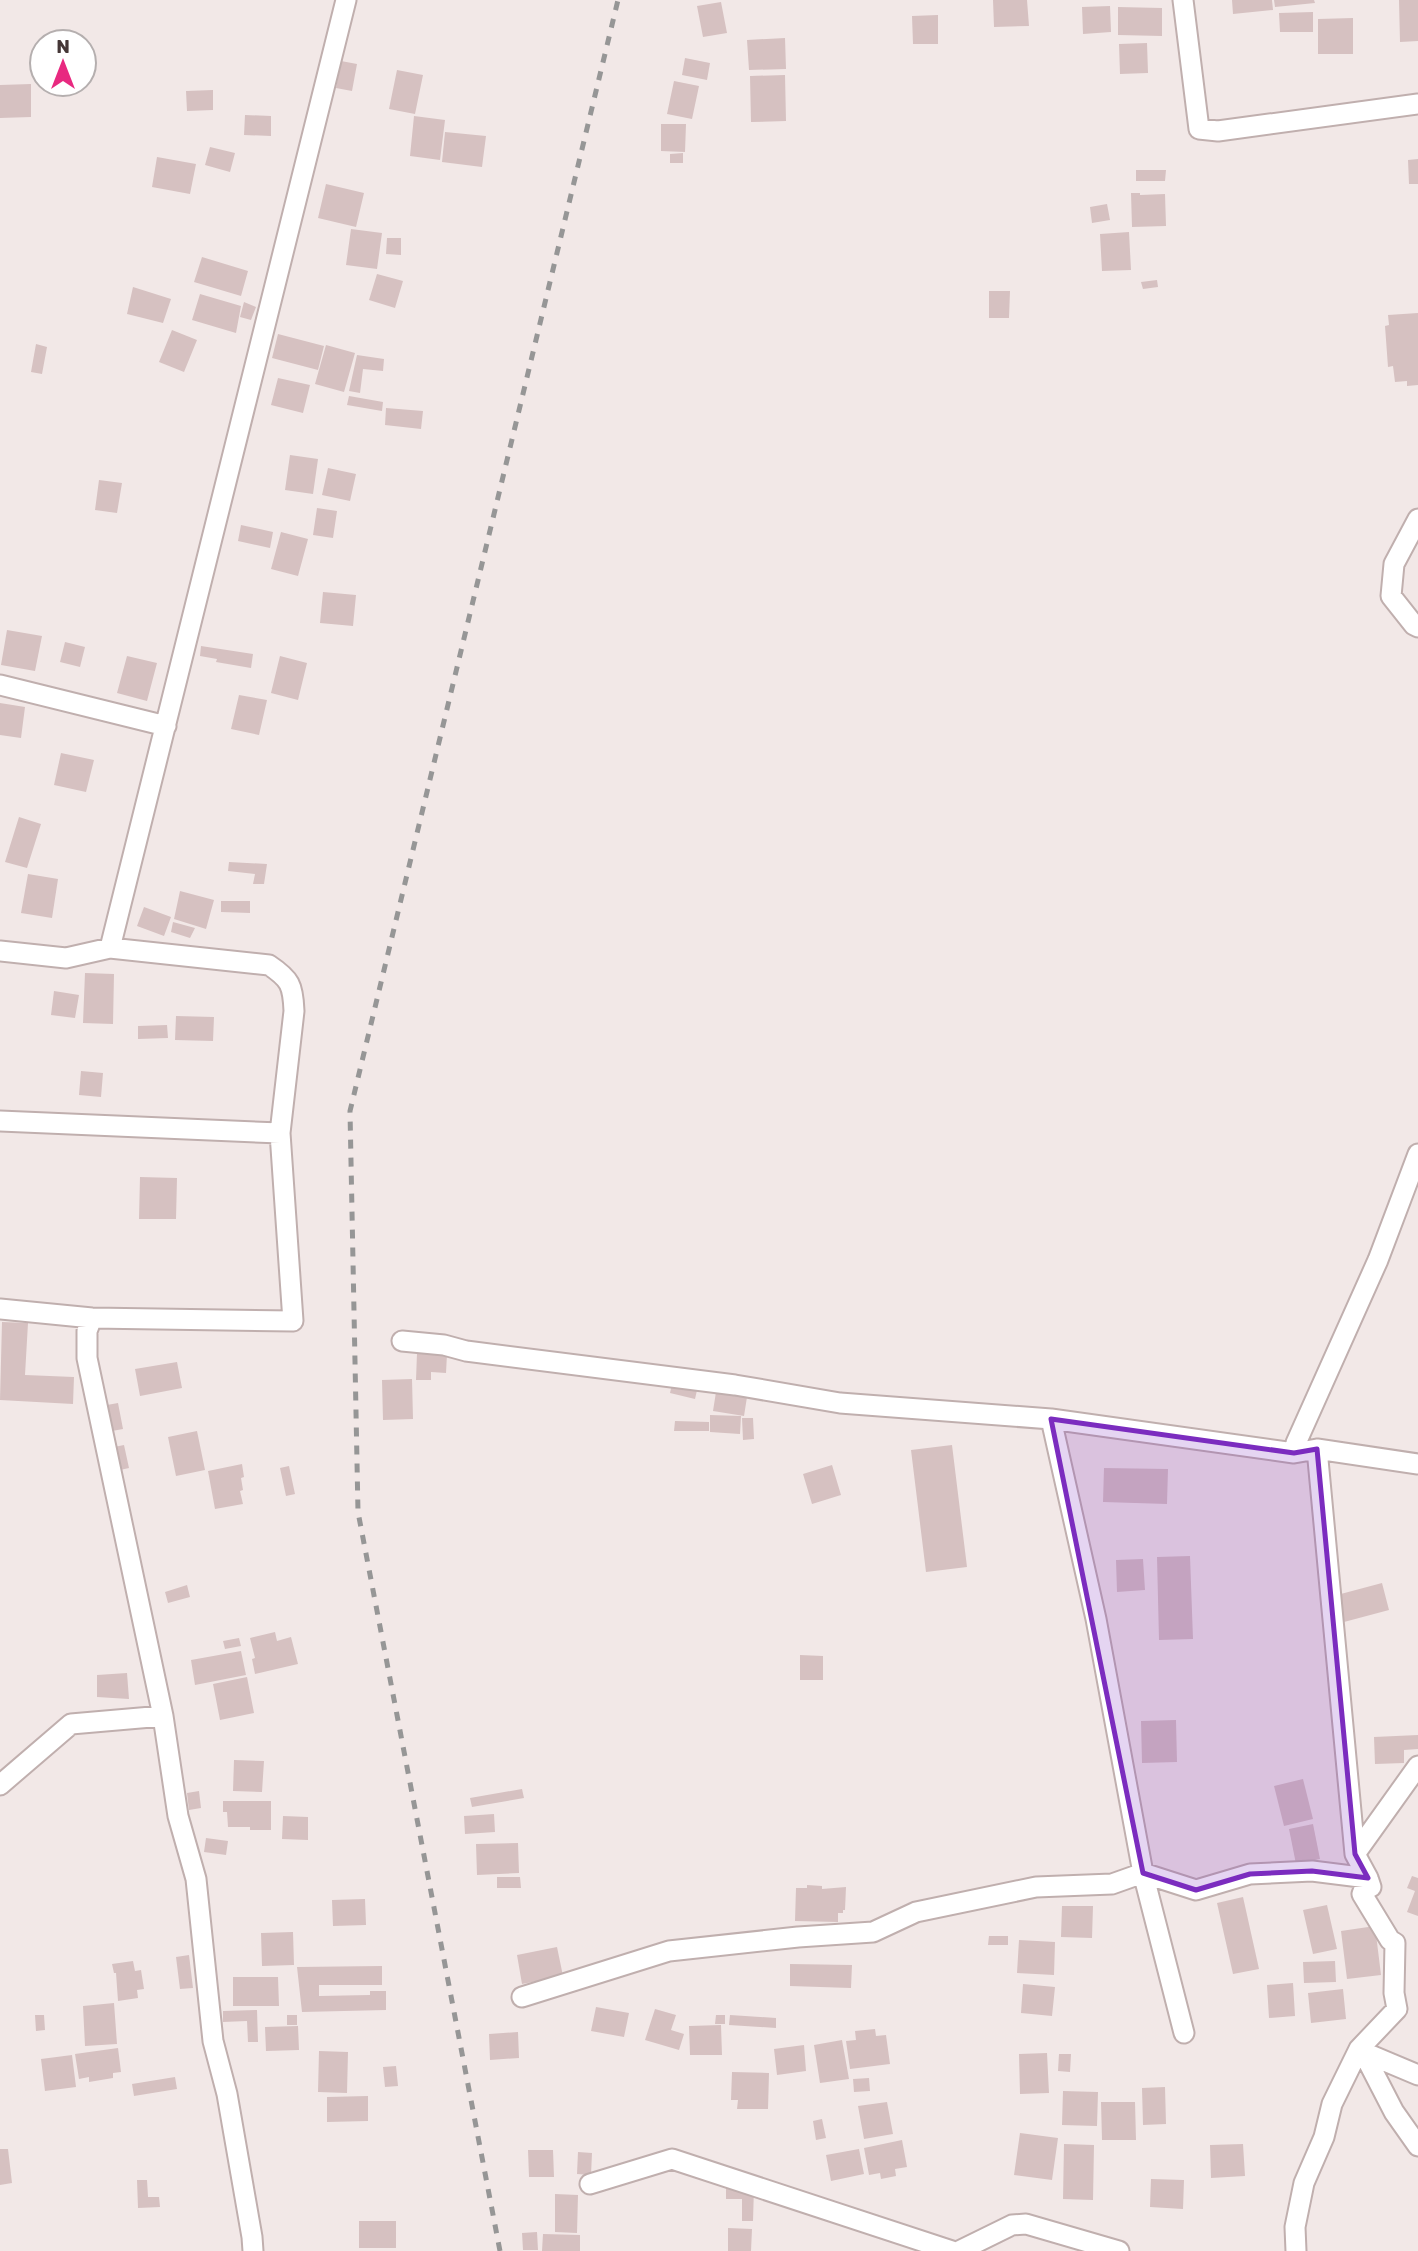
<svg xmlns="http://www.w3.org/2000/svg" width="1418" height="2251" viewBox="0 0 1418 2251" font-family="Rubik,sans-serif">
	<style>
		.building { fill: #d6c1c1 }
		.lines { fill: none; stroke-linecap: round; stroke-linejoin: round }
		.street-casing { stroke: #c0afae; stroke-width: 23 }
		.street { stroke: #fff; stroke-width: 19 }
		.rail { stroke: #969696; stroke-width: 5; stroke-dasharray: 9 9; stroke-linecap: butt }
		.marked { fill: #7b2cbf; fill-opacity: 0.2; stroke: #7b2cbf; stroke-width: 5; stroke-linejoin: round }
	</style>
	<rect width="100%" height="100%" fill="#f2e8e7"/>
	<!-- building -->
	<path class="building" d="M993,0H1027L1029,26L994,27Z
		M1232,0H1272L1273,10L1233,14Z
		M1274,0H1314L1315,3L1275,7Z
		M1399,0H1418V41L1400,42Z
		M721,2L727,33L703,37L697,6Z
		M1110,6L1111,32L1083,34L1082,7Z
		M1118,7L1162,8V36L1118,35Z
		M1313,12V32H1280L1279,13Z
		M938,15V44H913L912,16Z
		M1353,18V54H1318V19Z
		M785,38L786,69L749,70L747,40Z
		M1147,43L1148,73L1120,74L1119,44Z
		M685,58L710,63L707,80L682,75Z
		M341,61L357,64L352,91L336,88Z
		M397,70L423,75L415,114L389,109Z
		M785,75L786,121L751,122L750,76Z
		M674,81L699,86L692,119L667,114Z
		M31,84V117L0,118V85Z
		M213,90V110L187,111L186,91Z
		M245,115L271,116V136L244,135Z
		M414,116L445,120L440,160L410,156Z
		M661,124H686L685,152L661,151Z
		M445,132L486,136L482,167L442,162Z
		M210,147L235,153L230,172L205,165Z
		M683,153V163H670V154Z
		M157,157L196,164L190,194L152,187Z
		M1418,159V184H1409L1408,160Z
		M1136,170H1166L1165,181H1136Z
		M326,184L364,193L356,227L318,218Z
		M1131,193H1140V195L1165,194L1166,226L1132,227Z
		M1107,204L1110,220L1092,223L1090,207Z
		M351,229L382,233L377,269L346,265Z
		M1129,232L1131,270L1102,271L1100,234Z
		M387,238H401V255L386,254Z
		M202,257L248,271L241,296L194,282Z
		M377,274L403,281L395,308L369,300Z
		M1157,280L1158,287L1143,289L1141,282Z
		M133,287L171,299L163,323L127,314Z
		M989,291H1010L1009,318H989Z
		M200,294L241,306L236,333L192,320Z
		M244,302L256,307L251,320L240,317Z
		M1418,313V385L1407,386V381L1395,382L1393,366L1388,367L1385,326L1389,325L1388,315Z
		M172,330L197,340L184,372L159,362Z
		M278,334L324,346L318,370L272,358Z
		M36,344L47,347L42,374L31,372Z
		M326,345L355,353L344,392L315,384Z
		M357,355L384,359L383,371L363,369L360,393L349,391Z
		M278,378L310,385L303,413L271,405Z
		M349,396L383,402L382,411L347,405Z
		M386,408L423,411L421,429L385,425Z
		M290,455L318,459L313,494L285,490Z
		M328,468L356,474L350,501L322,495Z
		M99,480L122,483L117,513L95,510Z
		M317,508L337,511L333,538L313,535Z
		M241,525L273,532L270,548L238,541Z
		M281,532L308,539L298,576L271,569Z
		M323,592L356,595L353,626L320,623Z
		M7,630L42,636L35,671L1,665Z
		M65,642L85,647L80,667L60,662Z
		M201,646L253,654L251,668L216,662L217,659L200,656Z
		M127,656L157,663L147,701L117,693Z
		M280,656L307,663L298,700L271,693Z
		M239,695L267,700L259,735L231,729Z
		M0,703L25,707L21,738L0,735Z
		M61,753L94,760L86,792L54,785Z
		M19,817L41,824L27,868L5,862Z
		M229,862L267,864L264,884H253L255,874L228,871Z
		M28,874L58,879L52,918L21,913Z
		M180,891L214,900L206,929L174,919Z
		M221,901H250V913L221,912Z
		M144,907L171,917L164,936L137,926Z
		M173,922L195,928L190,938L171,932Z
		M85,973L114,974L113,1024L83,1023Z
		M54,991L79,995L75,1018L51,1015Z
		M176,1016L214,1017L213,1041L175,1040Z
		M167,1025L168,1038L138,1039V1026Z
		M81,1071L103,1073L101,1097L79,1095Z
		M140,1177L177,1178L176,1219H139Z
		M2,1322L28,1323L25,1375L74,1377L73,1404L0,1400Z
		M417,1353L447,1354L446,1373L431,1372V1380H416Z
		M177,1362L182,1388L140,1396L135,1369Z
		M412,1379L413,1419L383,1420L382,1380Z
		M673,1380L698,1386L695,1399L670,1393Z
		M716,1392L747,1397L744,1416L713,1411Z
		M118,1403L123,1429L112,1431L107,1405Z
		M710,1415L741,1416L740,1434L710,1432Z
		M742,1418H753L754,1439L743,1440Z
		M675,1421L709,1422V1431H674Z
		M197,1431L205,1470L176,1476L168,1437Z
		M124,1445L129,1468L120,1470L114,1447Z
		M952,1445L967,1567L926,1572L911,1450Z
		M242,1464L244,1477L241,1478L243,1490L240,1491L243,1504L215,1509L208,1471Z
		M832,1465L841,1495L812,1504L803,1474Z
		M289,1466L295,1494L286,1496L280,1468Z
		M1104,1468L1168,1469L1167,1504L1103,1502Z
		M1190,1556L1193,1639L1159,1640L1157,1557Z
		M1143,1559L1145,1590L1117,1592L1116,1560Z
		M1382,1583L1389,1610L1344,1622L1337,1595Z
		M187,1585L190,1597L168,1603L165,1592Z
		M275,1632L277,1641L291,1637L298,1664L255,1674L252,1659L255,1658L250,1638Z
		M239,1638L241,1646L225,1649L223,1641Z
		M241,1651L246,1675L195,1685L191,1660Z
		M800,1655L823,1656V1680H800Z
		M127,1673L129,1699L97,1697V1675Z
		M247,1677L254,1713L220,1720L213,1684Z
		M1176,1720L1177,1762L1142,1763L1141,1721Z
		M1418,1735V1749L1404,1750V1763L1375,1764L1374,1737Z
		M234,1760L264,1761L262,1792L233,1791Z
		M1303,1779L1313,1819L1284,1826L1274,1786Z
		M522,1789L524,1798L472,1807L470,1798Z
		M199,1791L201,1808L189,1810L187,1793Z
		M223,1801H271V1830H250V1827H228L227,1812H223Z
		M494,1814L495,1832L465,1834L464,1816Z
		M283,1816L308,1817V1840L282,1839Z
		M1313,1824L1320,1859L1296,1864L1289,1829Z
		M206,1838L228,1841L226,1855L204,1852Z
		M518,1843L519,1873L477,1875L476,1844Z
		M1412,1876L1418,1878V1916L1407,1912L1415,1891L1407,1888Z
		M497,1877H520L521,1888H497Z
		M807,1885L822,1886V1889L846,1887L845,1910H843V1913H838V1922L795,1921L796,1888H807Z
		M1243,1897L1259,1969L1233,1974L1217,1903Z
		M365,1899L366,1925L333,1926L332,1900Z
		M1327,1905L1337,1949L1313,1954L1303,1910Z
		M1062,1906H1093L1092,1938L1061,1937Z
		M1375,1926L1381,1975L1347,1979L1341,1931Z
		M293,1932L294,1965L262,1966L261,1933Z
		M989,1936H1008V1945H988Z
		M1019,1940L1055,1942L1054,1975L1017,1973Z
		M557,1947L563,1976L522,1984L517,1955Z
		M189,1955L193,1988L180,1989L176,1957Z
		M133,1961L135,1971L141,1970L144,1989L137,1990L138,1998L118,2001L116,1973H114L112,1964Z
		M1335,1961L1336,1982L1304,1983L1303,1962Z
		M790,1964L852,1965L851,1988L790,1986Z
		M382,1966V1985H319V1996L370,1995V1991H386V2010L302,2012L297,1967Z
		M233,1977H278L279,2006H233Z
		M1293,1983L1295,2016L1269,2018L1267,1985Z
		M1023,1984L1055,1987L1052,2016L1021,2013Z
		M1343,1989L1346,2019L1311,2023L1308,1993Z
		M114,2003L117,2044L85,2046L83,2006Z
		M596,2007L629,2013L624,2037L591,2031Z
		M655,2009L676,2015L671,2030L684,2034L679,2050L645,2040Z
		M257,2010L258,2042H248L247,2021L223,2022V2011Z
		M35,2015H44L45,2030L36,2031Z
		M287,2015H297V2025H287Z
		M716,2015H725V2024H715Z
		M730,2015L776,2018V2028L729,2025Z
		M721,2025L722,2055H690L689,2026Z
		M298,2026L299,2050L266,2051L265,2027Z
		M875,2029L876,2036L886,2035L890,2064L850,2069L846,2041L856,2040L855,2031Z
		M518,2032L519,2058L490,2060L489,2034Z
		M842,2040L849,2079L820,2083L814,2045Z
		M804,2045L806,2071L777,2075L774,2049Z
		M118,2048L121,2072L113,2073V2078L89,2082V2077L79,2079L75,2054Z
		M319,2051L348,2052L347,2093L318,2092Z
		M1047,2053L1049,2093L1020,2094L1019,2054Z
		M1059,2054H1071L1070,2072L1058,2071Z
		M72,2055L76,2087L45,2091L41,2059Z
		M396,2066L398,2086L385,2087L383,2067Z
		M732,2072L769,2073L768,2109H737L738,2100H731Z
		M175,2077L177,2089L134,2096L132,2084Z
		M869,2078L870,2091L854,2092L853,2079Z
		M1165,2087L1166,2124L1143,2125L1142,2088Z
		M1063,2091L1098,2092L1097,2126L1062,2125Z
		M368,2096V2121L327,2122V2097Z
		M887,2102L893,2134L864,2139L858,2106Z
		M1101,2102H1135L1136,2140H1102Z
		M822,2119L826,2138L816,2140L813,2121Z
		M1020,2133L1058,2138L1052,2180L1014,2175Z
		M902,2140L907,2167L895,2169L896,2176L881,2179L880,2173L869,2175L864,2148Z
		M1064,2144L1094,2145L1093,2200L1063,2199Z
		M1243,2144L1245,2176L1211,2178L1210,2145Z
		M0,2149H8L12,2183L0,2185Z
		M859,2149L864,2174L831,2181L826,2155Z
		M528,2150H553L554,2177H529Z
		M578,2152L592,2153L591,2175L577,2174Z
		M1151,2179L1184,2180L1183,2209L1150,2207Z
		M137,2180H147L148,2197H159L160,2207L138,2208Z
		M726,2186L754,2187L753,2221H742V2199H726Z
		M555,2194L578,2195L577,2233L555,2232Z
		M359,2221H396V2248H359Z
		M728,2228L752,2229L751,2251H728Z
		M537,2232L538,2250H523L522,2233Z
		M543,2234L580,2235V2251H542Z"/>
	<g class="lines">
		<defs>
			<path id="street" d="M1183,0L1199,129L1218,131L1418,104
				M1418,519L1394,564L1391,596L1414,625L1418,627
				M0,685L166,726
				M110,948L346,0
				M0,951L66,958L110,948L269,965C290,979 293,985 294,1011L280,1133L293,1321L92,1318L0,1309
				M0,1121L280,1133
				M92,1318L87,1331V1358L163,1716L178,1816L196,1879L213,2041L227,2094L252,2237L253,2251
				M402,1341L444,1345L466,1351L735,1385L840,1403L1051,1419L1294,1453
				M1051,1419L1096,1619L1143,1873L1184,2033
				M1317,1449L1418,1464
				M0,1785L71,1724L163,1716
				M1355,1854L1418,1766
				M522,1997L669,1951L798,1937L873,1932L916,1912L1036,1887L1112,1884L1143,1873L1196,1890L1250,1874L1312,1871L1368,1878L1371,1887
				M1361,2051L1418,2075
				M1364,2054L1394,2112L1418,2146
				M590,2184L672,2159L952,2251
				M959,2251L1012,2225L1026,2224L1119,2251
				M1296,2251L1295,2227L1304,2183L1324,2137L1332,2104L1359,2049L1397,2009L1394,1993L1395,1943L1390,1940L1362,1894L1368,1878L1355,1854L1317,1449L1294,1453L1296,1443L1378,1260L1418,1154"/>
		</defs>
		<!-- street casing -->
		<use href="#street" class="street-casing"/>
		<!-- street -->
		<use href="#street" class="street"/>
		<!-- rail -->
		<path class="rail" d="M500,2251L358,1512L350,1111L618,0"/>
	</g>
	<!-- marked area -->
	<path class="marked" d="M1051,1419L1294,1453L1317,1449L1355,1854L1368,1878L1312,1871L1250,1874L1196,1890L1143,1873Z"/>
	<!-- north arrow -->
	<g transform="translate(63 63)"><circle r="33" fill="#ffffff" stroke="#b5afaf" stroke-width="2"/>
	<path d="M0-5L12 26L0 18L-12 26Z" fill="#e82980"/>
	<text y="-10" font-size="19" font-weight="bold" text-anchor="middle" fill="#453737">N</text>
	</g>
</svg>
